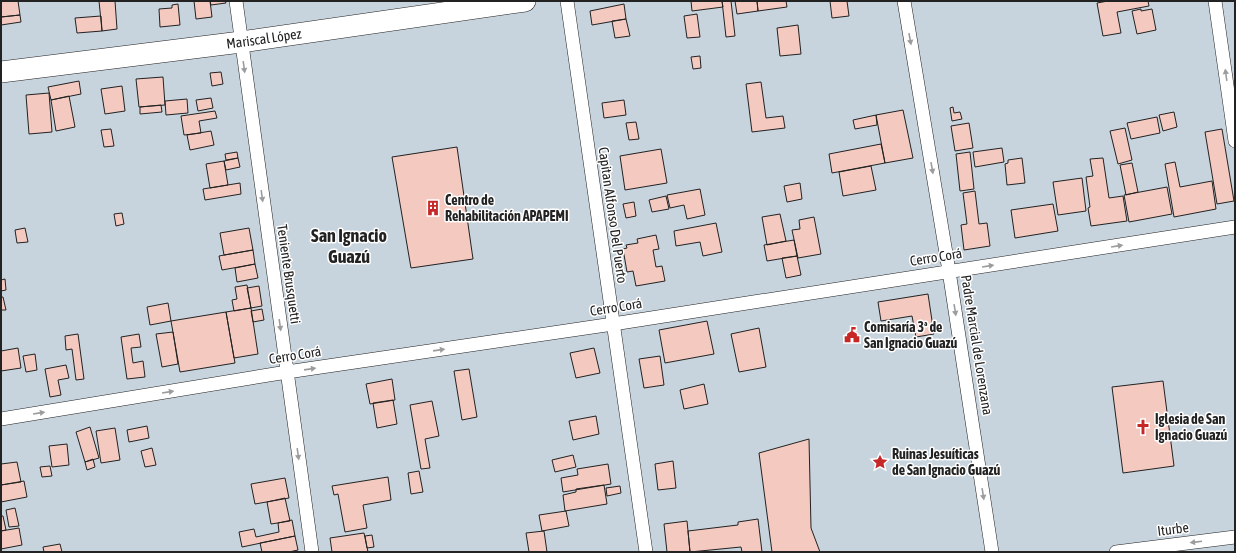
<svg xmlns="http://www.w3.org/2000/svg" width="1236" height="553" viewBox="0 0 1236 553" font-family="'Asap Condensed',sans-serif">
	<style>
		.water { fill: #c7d3dd; stroke: #6f6f6f }
		.building { fill: #f3c9c0; stroke: #222 }
		.lines { fill: none; stroke-linecap: round; stroke-linejoin: round }
		.minor-casing { stroke: #222; stroke-width: 14 }
		.primary-casing { stroke: #222; stroke-width: 22 }
		.minor { stroke: #fff; stroke-width: 13 }
		.primary { stroke: #fff; stroke-width: 21 }
		.oneway { fill: #9c9c9c }
		.labels { text-anchor: middle; dominant-baseline: central; stroke-width: 3; stroke-linejoin: round; paint-order: stroke }
		.street-label { font-size: 14px; fill: #222; stroke: #fff }
		.poi-label { font-size: 14px; font-weight: bold; fill: #222; stroke: #fff; text-anchor: start }
		.district-label { font-size: 18px; font-weight: bold; fill: #222; stroke: #fff }
	</style>
	<rect width="100%" height="100%" fill="#fff"/>
	<!-- water -->
	<path class="water" d="M1,1H1235V552H1Z"/>
	<!-- building -->
	<path class="building" d="M1,1H18L20,15L1,17Z
		M99,1H115L117,29L102,31Z
		M194,1H210L212,17L196,19Z
		M210,1H225L226,3L211,5Z
		M691,1H722L723,7L692,11Z
		M722,1H731L735,36L726,37Z
		M735,1H757L758,11L737,14Z
		M757,1H786L787,7L758,11Z
		M830,1H847L849,16L832,18Z
		M1108,1H1148L1149,6L1117,12L1121,33L1103,36L1097,3Z
		M178,4L180,25L160,27L159,9L172,8V5Z
		M624,4L626,19L592,25L590,11Z
		M1141,9V11L1152,9L1156,30L1137,34L1132,11Z
		M697,14L700,37L687,38L684,16Z
		M20,15L21,22L1,25V17Z
		M101,16L102,31L77,33L75,18Z
		M626,19L630,36L615,38L612,21Z
		M798,25L801,54L780,56L777,28Z
		M700,56L701,68L693,69L691,57Z
		M221,72L223,84L212,86L210,73Z
		M163,77L165,105L139,107L136,79Z
		M79,81L81,94L51,100L48,87Z
		M761,82L766,118L783,116L785,128L752,132L746,84Z
		M122,86L125,111L105,114L101,89Z
		M49,93L52,132L29,134L26,95Z
		M69,96L75,127L56,131L51,100Z
		M211,98L213,108L198,111L196,100Z
		M187,99L188,113L166,115L165,101Z
		M624,100L626,115L604,118L602,103Z
		M161,105L162,112L140,114V107Z
		M953,107L954,113L960,112L962,119L952,121L950,108Z
		M903,110L913,158L885,163L876,115Z
		M215,111L217,118L199,121L201,133L184,135L181,116Z
		M1174,112L1177,127L1163,131L1159,115Z
		M876,115L877,125L855,129L853,120Z
		M1157,117L1160,133L1131,139L1127,123Z
		M636,122L639,139L629,140L626,123Z
		M969,123L973,148L955,151L951,126Z
		M1125,128L1132,160L1118,164L1110,131Z
		M111,129L114,146L104,147L101,130Z
		M1222,129L1234,201L1217,204L1205,132Z
		M211,131L214,145L190,150L187,135Z
		M881,144L885,163L832,173L829,154Z
		M457,147L473,259L411,268L392,157Z
		M1002,148L1004,162L975,167L973,152Z
		M661,149L667,183L625,190L620,156Z
		M237,152L238,158L226,160L225,154Z
		M970,152L974,189L960,191L956,154Z
		M238,158L240,167L226,170L224,161Z
		M1022,158L1025,183L1007,185L1005,164L1008,163V160Z
		M1103,158L1109,198L1123,196L1127,221L1091,226L1088,208L1090,207L1086,177L1093,176L1090,159Z
		M224,161L228,185L210,188L206,164Z
		M1175,162L1180,187L1212,181L1216,209L1174,217L1165,164Z
		M1132,163L1138,192L1126,195L1120,165Z
		M871,166L876,190L843,196L839,172Z
		M1082,178L1086,211L1058,215L1053,182Z
		M240,183L241,194L205,200L203,189Z
		M800,183L802,199L787,202L784,186Z
		M1167,187L1172,214L1129,222L1124,195Z
		M700,189L705,215L687,219L684,205L670,208L667,195Z
		M975,191L979,224L987,223L990,246L964,250L961,225L967,224L963,193Z
		M666,196L669,209L652,212L649,200Z
		M634,202L636,216L626,218L623,204Z
		M1053,204L1058,231L1015,238L1011,210Z
		M122,213L124,224L116,226L114,214Z
		M780,214L786,241L767,245L762,217Z
		M814,217L821,254L798,258L792,230L800,229L799,220Z
		M716,223L722,252L703,256L700,242L676,246L674,231Z
		M25,228L28,242L17,243L15,230Z
		M249,228L253,250L224,255L220,233Z
		M656,235L659,249L653,250L656,267L662,266L665,281L636,286L633,271L627,272L623,249L627,248L626,245L638,243L637,239Z
		M794,240L797,256L767,261L764,245Z
		M253,250L255,264L222,270L219,256Z
		M797,256L801,275L786,278L782,258Z
		M255,264L258,278L237,282L235,268Z
		M5,279L6,290L1,291V280Z
		M247,285L251,308L234,311L232,300L237,299L235,287Z
		M259,286L262,306L251,308L247,288Z
		M928,294L934,334L916,337L912,316L881,321L878,302Z
		M1,297H3L6,310H1Z
		M168,303L171,321L150,325L147,307Z
		M251,308L258,354L234,358L226,312Z
		M262,309L264,320L253,322L251,311Z
		M226,312L235,363L180,372L171,321Z
		M707,321L714,354L665,363L659,330Z
		M759,328L766,367L739,372L731,334Z
		M173,332L178,364L162,367L156,334Z
		M78,334L84,379L76,380L72,349L66,350L65,336Z
		M139,334L141,347L131,348L133,363L143,361L145,377L127,379L121,337Z
		M18,348L21,368L1,371V351Z
		M594,348L600,373L576,378L570,353Z
		M35,354L37,370L26,372L23,356Z
		M660,356L664,385L644,388L639,359Z
		M66,365L69,378L58,380L61,395L50,397L45,369Z
		M469,369L477,417L462,420L454,371Z
		M392,379L395,400L370,404L366,384Z
		M1163,381L1174,466L1123,473L1112,387Z
		M704,384L708,404L684,409L680,390Z
		M393,400L397,424L377,428L373,403Z
		M432,401L439,436L425,439L430,468L421,469L410,405Z
		M596,416L599,434L573,440L569,421Z
		M147,426L149,438L129,442L127,430Z
		M90,427L99,458L85,462L76,432Z
		M115,428L120,460L101,463L96,431Z
		M809,439L811,528L820,552H772L759,453Z
		M67,444L69,465L52,467L49,446Z
		M152,448L156,465L145,467L141,451Z
		M573,455L576,467L555,472L552,460Z
		M93,459L95,467L87,470L85,462Z
		M673,461L676,488L658,490L655,464Z
		M17,462L21,482L1,485V464Z
		M608,464L611,484L563,492L561,478L578,475L577,469Z
		M50,466L52,476L42,477L40,467Z
		M419,471L423,492L411,494L408,473Z
		M388,477L391,500L363,505L367,528L345,532L338,494L334,495L332,486Z
		M285,478L289,498L255,504L251,484Z
		M24,481L27,497L1,502V485Z
		M604,485L607,504L565,511L563,495L576,492V489Z
		M620,486L621,493L607,496L606,488Z
		M285,498L290,521L271,524L267,502Z
		M15,508L19,526L9,527L6,510Z
		M566,511L569,526L542,531L539,515Z
		M1,516H3L6,530L1,531Z
		M758,519L762,552H742L741,547L690,552L688,531L738,525V522Z
		M292,520L295,536L242,547L239,532L254,529L256,537L279,532L278,523Z
		M687,521L690,552H667L664,524Z
		M19,528L22,545L1,549V531Z
		M544,531L547,552H529L526,533Z
		M364,533L368,552H332L330,538Z
		M372,535L374,547L367,548L365,536Z
		M295,536L298,550L289,552H262L260,543Z
		M60,544L62,552H44L43,547Z"/>
	<g class="lines">
		<defs>
			<path id="minor" d="M236,1L312,552
				M567,1L646,552
				M904,1L949,271L992,552
				M1215,1L1235,141
				M1,419L287,372L613,324L1235,227
				M1116,552L1235,537"/>
			<g id="primary">
				<path id="s1" d="M1,72L241,42L525,1"/>
			</g>
		</defs>
		<!-- minor casing -->
		<use href="#minor" class="minor-casing"/>
		<!-- primary casing -->
		<use href="#primary" class="primary-casing"/>
		<!-- minor -->
		<use href="#minor" class="minor"/>
		<!-- primary -->
		<use href="#primary" class="primary"/>
	</g>
	<!-- one-way arrows -->
	<defs><path id="oneway-solid" d="M-6-.8H1V-3.2L6.5 0L1 3.2V.8H-6Z"/></defs>
	<g class="oneway">
		<use href="#oneway-solid" transform="translate(910 39) rotate(80)"/>
		<use href="#oneway-solid" transform="translate(244 67) rotate(82)"/>
		<use href="#oneway-solid" transform="translate(1226 75) rotate(-98)"/>
		<use href="#oneway-solid" transform="translate(932 168) rotate(80)"/>
		<use href="#oneway-solid" transform="translate(262 196) rotate(82)"/>
		<use href="#oneway-solid" transform="translate(1117 246) rotate(-9)"/>
		<use href="#oneway-solid" transform="translate(988 266) rotate(-9)"/>
		<use href="#oneway-solid" transform="translate(955 310) rotate(81)"/>
		<use href="#oneway-solid" transform="translate(280 325) rotate(82)"/>
		<use href="#oneway-solid" transform="translate(439 350) rotate(-8)"/>
		<use href="#oneway-solid" transform="translate(310 369) rotate(-8)"/>
		<use href="#oneway-solid" transform="translate(168 392) rotate(-9)"/>
		<use href="#oneway-solid" transform="translate(39 413) rotate(-9)"/>
		<use href="#oneway-solid" transform="translate(298 454) rotate(82)"/>
		<use href="#oneway-solid" transform="translate(983 494) rotate(81)"/>
		<use href="#oneway-solid" transform="translate(1196 542) rotate(173)"/>
	</g>
	<!-- icons -->
	<defs>
		<symbol id="building-bare" viewBox="-9 -9 18 18"><path d="M-4-6H4V6H1V3H-1V6H-4ZM-2.5-4.3h1.7v1.8h-1.7ZM.8-4.3h1.7v1.8H.8ZM-2.5-1h1.7V.8h-1.7ZM.8-1h1.7V.8H.8Z" fill="#c62828" stroke="#fff" stroke-width="2.5" paint-order="stroke"/></symbol>
		<symbol id="civic-bare" viewBox="-9 -9 18 18"><path d="M-.6-6.5H3V-4.5H.6V-3L4-1V1h2V6H-6V1h2V-1L-.6-3ZM-1.2 2.5V6h2.4V2.5Z" fill="#c62828" stroke="#fff" stroke-width="2.5" paint-order="stroke"/></symbol>
		<symbol id="church-bare" viewBox="-9 -9 18 18"><path d="M-1.2-6h2.4v3.5h3.3v2.4h-3.3V6h-2.4V-.1h-3.3v-2.4h3.3Z" fill="#c62828" stroke="#fff" stroke-width="2.5" paint-order="stroke"/></symbol>
		<symbol id="sight-bare" viewBox="-9 -9 18 18"><path d="M0-6L1.8-2.2L6-1.7L2.9 1.2L3.7 5.4L0 3.3L-3.7 5.4L-2.9 1.2L-6-1.7L-1.8-2.2Z" fill="#c62828" stroke="#fff" stroke-width="2.5" paint-order="stroke"/></symbol>
	</defs>
	<g fill-rule="evenodd">
		<use href="#building-bare" x="422" y="197" width="22" height="22"/>
		<use href="#civic-bare" x="841" y="324" width="22" height="22"/>
		<use href="#church-bare" x="1132" y="416" width="22" height="22"/>
		<use href="#sight-bare" x="869" y="451" width="22" height="22"/>
	</g>
	<g class="labels">
		<!-- street labels -->
		<g class="street-label">
			<text stroke="none"><textPath href="#s1" startOffset="265">Mariscal López</textPath></text>
			<text transform="translate(613 215) rotate(82)">Capitan Alfonso Del Puerto</text>
			<text transform="translate(936 257) rotate(-9)">Cerro Corá</text>
			<text transform="translate(289 274) rotate(82)">Teniente Brusquetti</text>
			<text transform="translate(616 307) rotate(-9)">Cerro Corá</text>
			<text transform="translate(977 345) rotate(81)">Padre Marcial de Lorenzana</text>
			<text transform="translate(295 355) rotate(-9)">Cerro Corá</text>
			<text transform="translate(1173 529) rotate(-7)">Iturbe</text>
		</g>
		<!-- poi labels -->
		<g class="poi-label">
			<text x="445" y="200">Centro de<tspan x="445" dy="16">Rehabilitación APAPEMI</tspan></text>
			<text x="864" y="327">Comisaría 3ª de<tspan x="864" dy="16">San Ignacio Guazú</tspan></text>
			<text x="1155" y="419">Iglesia de San<tspan x="1155" dy="16">Ignacio Guazú</tspan></text>
			<text x="892" y="454">Ruinas Jesuíticas<tspan x="892" dy="16">de San Ignacio Guazú</tspan></text>
		</g>
		<!-- district labels -->
		<g class="district-label">
			<text x="349" y="235">San Ignacio<tspan x="349" dy="21">Guazú</tspan></text>
		</g>
	</g>
	<!-- border -->
	<rect width="1236" height="553" fill="none" stroke="#222222" stroke-width="4"/>
</svg>
